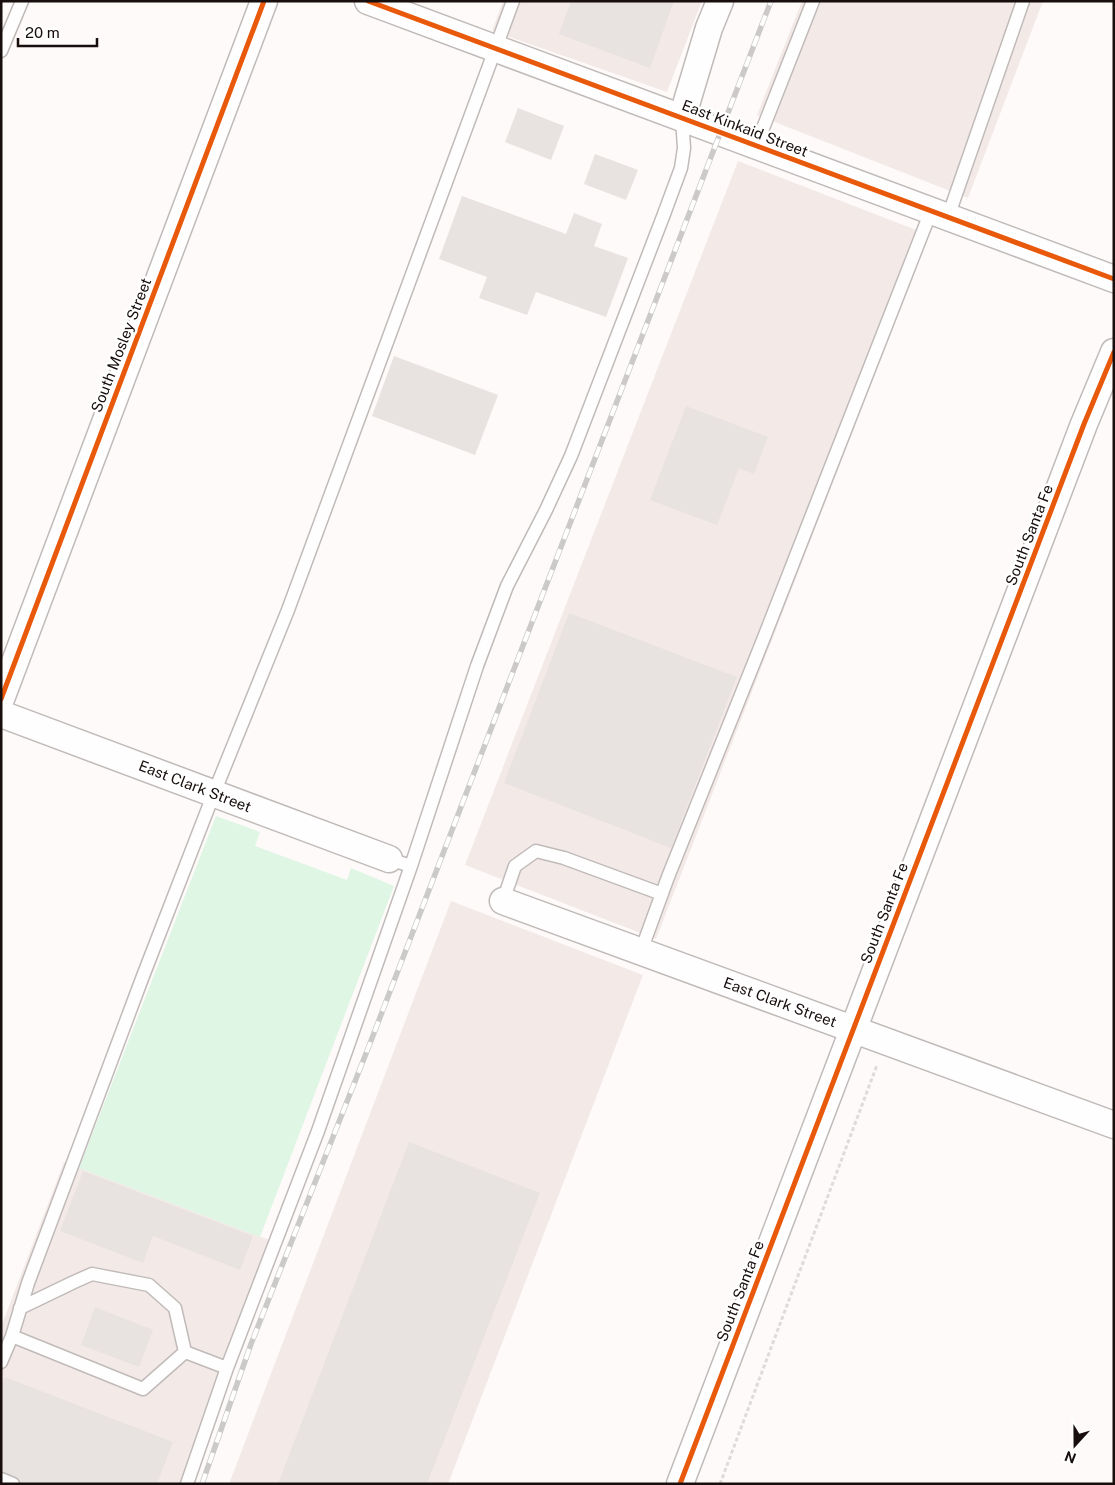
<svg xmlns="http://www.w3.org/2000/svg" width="1115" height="1485" viewBox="0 0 1115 1485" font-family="'Public Sans',sans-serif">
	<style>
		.built { fill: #f3eae8 }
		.green { fill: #dff6e4 }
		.building { fill: #e8e2e0 }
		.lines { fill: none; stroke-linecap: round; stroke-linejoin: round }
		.service-casing { stroke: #c0bab9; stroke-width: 15 }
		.minor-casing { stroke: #c0bab9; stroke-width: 29 }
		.path { stroke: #dedcdb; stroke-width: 3; stroke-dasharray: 4 2.5; stroke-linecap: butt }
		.service { stroke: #fffefe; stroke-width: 12 }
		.minor { stroke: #fffefe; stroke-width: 26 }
		.rail-casing { stroke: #cbcac9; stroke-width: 5.5 }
		.rail { stroke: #fff; stroke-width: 4; stroke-dasharray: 11; stroke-linecap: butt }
		.cycleway-casing { stroke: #fff; stroke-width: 8 }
		.cycleway { stroke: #e8590c; stroke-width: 5 }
		.labels { text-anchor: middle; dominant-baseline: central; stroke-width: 5; stroke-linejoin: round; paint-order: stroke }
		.street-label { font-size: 15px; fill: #170e0d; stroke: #fff }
	</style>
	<rect width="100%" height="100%" fill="#fdfaf9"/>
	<!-- built -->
	<path class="built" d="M503,1H702L667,92L492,31Z
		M802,1H1043L968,198L757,115Z
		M738,161L929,235L656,939L465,865Z
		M451,901L643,975L448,1484H229Z
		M64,1162L272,1241L181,1484H1V1327Z"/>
	<!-- green -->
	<path class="green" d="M216,816L260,832L255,846L347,880L351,868L394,886L260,1237L79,1168Z"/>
	<!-- building -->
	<path class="building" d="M571,1H674L650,68L559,34Z
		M518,108L564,126L551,160L505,142Z
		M595,154L638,170L626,200L584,184Z
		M462,196L566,234L574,213L602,224L594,246L628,258L606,317L536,292L527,315L479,298L487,277L439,259Z
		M394,356L498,395L475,455L372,416Z
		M686,406L768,437L754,474L739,468L717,525L650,500Z
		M569,613L737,677L671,848L504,783Z
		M409,1142L540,1193L427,1484H278Z
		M83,1171L253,1236L240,1270L153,1236L143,1263L60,1231Z
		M95,1307L153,1330L139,1367L81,1345Z
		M5,1377L173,1442L157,1484H25L1,1475V1386Z"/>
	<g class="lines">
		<defs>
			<path id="service" d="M1,51L22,1
				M756,146L813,1
				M948,217L1023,1
				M411,866L477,666L507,586L546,510L571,456L664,214L681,168L684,148L682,118
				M503,901L515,866L536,851L564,858L662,894
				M641,951L668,877L763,640L931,211
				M20,1308L74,1282L92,1274L149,1285L175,1308L185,1352
				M12,1336L143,1389L185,1352L227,1368L187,1484
				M1,1362L12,1336L28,1283L143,976L214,793L288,610L513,1
				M227,1368L318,1131L411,866L389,859
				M1,1479L13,1484"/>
			<path id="minor" d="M368,1L1114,279
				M682,118L709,28L720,1
				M1,699L264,1
				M1,714L389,859
				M503,901L1114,1125
				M680,1484L1084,424L1114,352"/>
		</defs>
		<!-- service casing -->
		<use href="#service" class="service-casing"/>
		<!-- minor casing -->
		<use href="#minor" class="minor-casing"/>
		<!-- path -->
		<path class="path" d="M720,1484L877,1065"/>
		<!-- service -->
		<use href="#service" class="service"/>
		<!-- minor -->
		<use href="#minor" class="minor"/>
		<defs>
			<path id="rail" d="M202,1484L251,1344L369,1046L771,1"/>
		</defs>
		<!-- rail casing -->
		<use href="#rail" class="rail-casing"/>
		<!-- rail -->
		<use href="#rail" class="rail"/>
		<defs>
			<path id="cycleway" d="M368,1L1114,279
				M1,699L264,1
				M680,1484L1084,424L1114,352"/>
		</defs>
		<!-- cycleway casing -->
		<use href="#cycleway" class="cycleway-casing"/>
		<!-- cycleway -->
		<use href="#cycleway" class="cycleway"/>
	</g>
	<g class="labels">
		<!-- street labels -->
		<g class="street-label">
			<text transform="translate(745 128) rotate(21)">East Kinkaid Street</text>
			<text transform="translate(121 345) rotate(-69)">South Mosley Street</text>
			<text transform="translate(1029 535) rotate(-69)">South Santa Fe</text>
			<text transform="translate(195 786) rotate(21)">East Clark Street</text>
			<text transform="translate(884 913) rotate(-69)">South Santa Fe</text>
			<text transform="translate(780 1002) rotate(20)">East Clark Street</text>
			<text transform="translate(740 1291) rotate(-69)">South Santa Fe</text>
		</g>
	</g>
	<!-- border -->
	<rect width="1115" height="1485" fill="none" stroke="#170e0d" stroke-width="5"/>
	<!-- north arrow -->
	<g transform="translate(1075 1445) rotate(201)" stroke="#ffffff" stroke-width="4" paint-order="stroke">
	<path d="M0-4L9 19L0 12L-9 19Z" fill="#170e0d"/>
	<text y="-8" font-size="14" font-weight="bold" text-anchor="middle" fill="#170e0d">N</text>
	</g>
	<!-- scale -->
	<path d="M18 38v8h79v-8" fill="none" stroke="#170e0d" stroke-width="2.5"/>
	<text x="25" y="38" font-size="15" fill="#170e0d" stroke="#ffffff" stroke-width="4" paint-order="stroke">20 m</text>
</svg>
